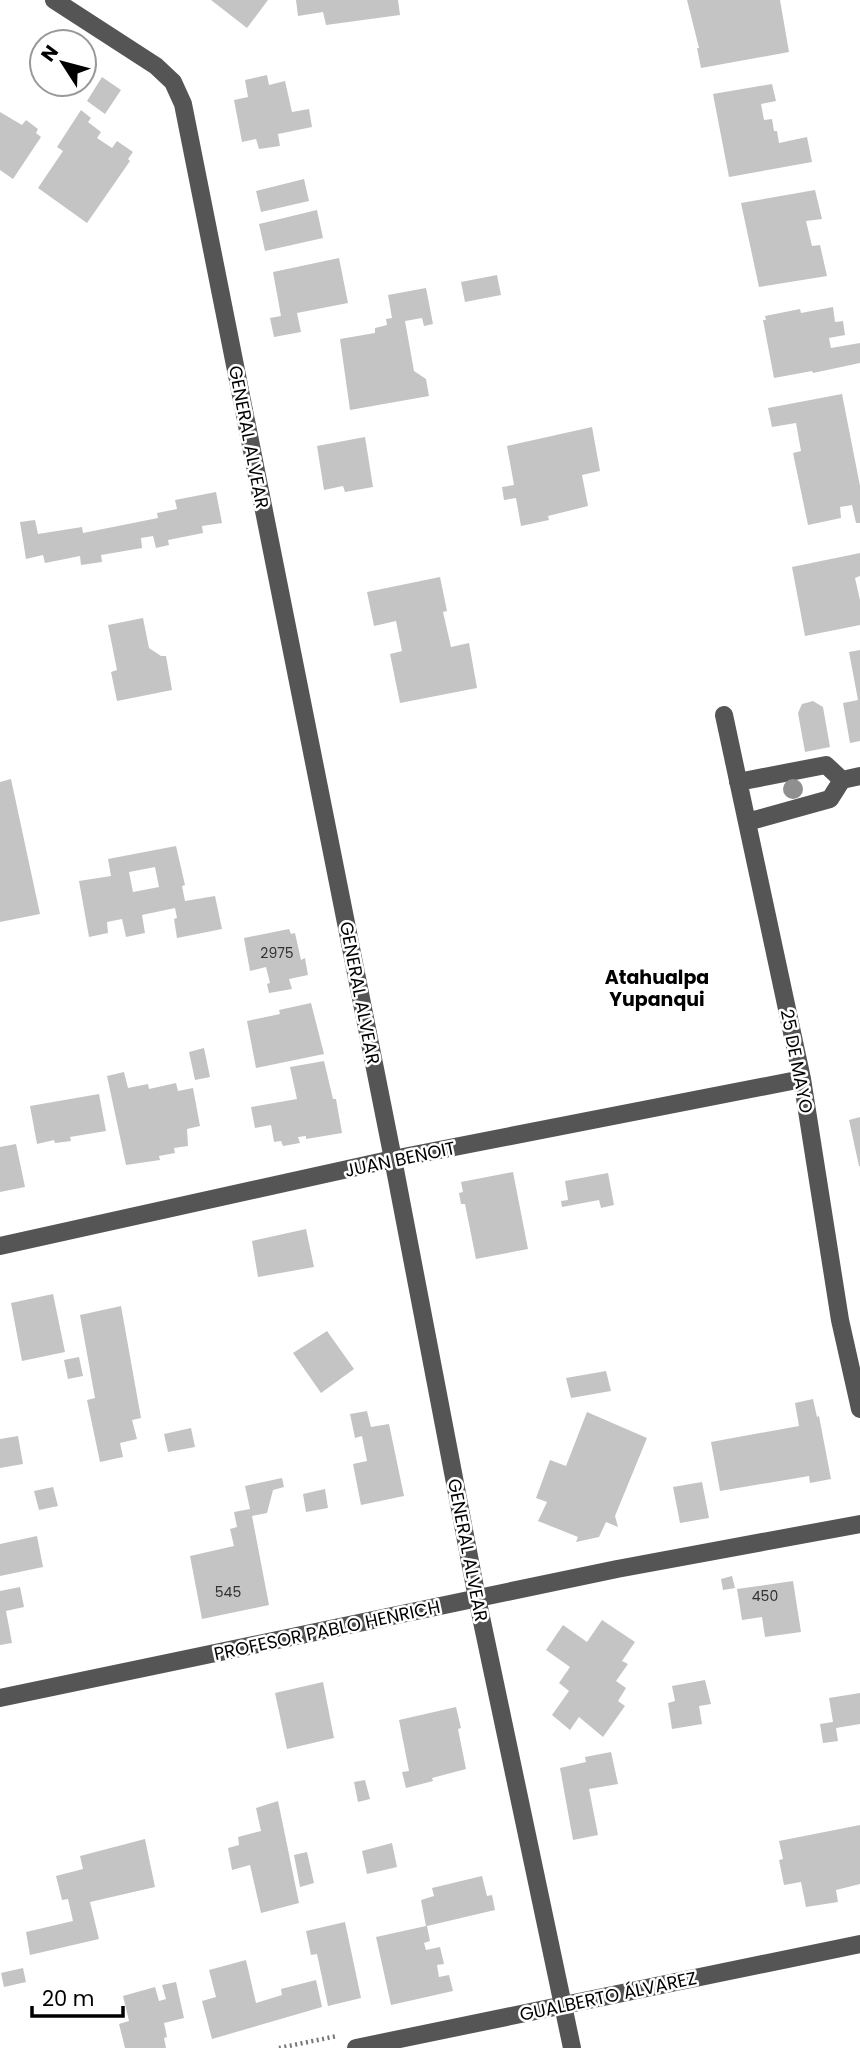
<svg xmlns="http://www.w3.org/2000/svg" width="860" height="2048" viewBox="0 0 860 2048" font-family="Poppins,sans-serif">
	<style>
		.building { fill: #c4c4c4; fill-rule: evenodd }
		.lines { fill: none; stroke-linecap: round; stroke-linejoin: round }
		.path { stroke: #777; stroke-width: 4.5; stroke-dasharray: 2 3.5; stroke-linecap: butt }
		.minor { stroke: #555; stroke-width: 18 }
		.tree { fill: #8f8f8f }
		.labels { text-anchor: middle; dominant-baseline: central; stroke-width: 5; stroke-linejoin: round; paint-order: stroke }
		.number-label { font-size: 14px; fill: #313131 }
		.street-label { font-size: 18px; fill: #000; stroke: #fff }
		.neighbourhood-label { font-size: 19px; font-weight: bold; fill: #000; stroke: #fff }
	</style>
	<rect width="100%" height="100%" fill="#fff"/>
	<!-- building -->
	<path class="building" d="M211,0H268L247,28Z
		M296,0H398L400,15L326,25L323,12L298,16Z
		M687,0H780L789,52L701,68L697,48H699Z
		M267,75L269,85L285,81L292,112L309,109L312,127L278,134L280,146L259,149L256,139L242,142L234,100L248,97L245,80Z
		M102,77L121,90L105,114L87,101Z
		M772,84L776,101L761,104L764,120L772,119L774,131H777L779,143L807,137L812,162L729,177L713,94Z
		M81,110L91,118L88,122L101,132L97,138L112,148L117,141L133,152L128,159L130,161L87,223L38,188L63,151L57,147Z
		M0,112L22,125L26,120L38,129L36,133L41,137L13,179L0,170Z
		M304,179L309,201L261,212L256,191Z
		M815,190L822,219L806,221L812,246L820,245L827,276L759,287L741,203Z
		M317,210L323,238L265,251L259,224Z
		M339,258L348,303L297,313L301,332L274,337L270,318L281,316L273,272Z
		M497,275L501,295L465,302L461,282Z
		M426,288L433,324L424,326L422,318L405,321L414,371L426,379L429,396L350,410L340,339L375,333V328L387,325L386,319L392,318L388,295Z
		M833,307L835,322L843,321L845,335L829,338L831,348L860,343V363L813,373L812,371L774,378L763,320H766L765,316L800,309L801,313Z
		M842,394L860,486V523H856L852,505L840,507L841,518L808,525L793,453L801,451L796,423L772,427L768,408Z
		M592,427L600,471L582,475L588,506L548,516L549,520L521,526L516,498L504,500L502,487L514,485L507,446Z
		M365,437L373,487L345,492L343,486L324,490L317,446Z
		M216,492L222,523L202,526L203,533L168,540L169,545L156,548L153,536L141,538L142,548L101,555L102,562L81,565L80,556L45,563L43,555L26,559L20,522L35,520L38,534L82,527L83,533L158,518L157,513L177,509L175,500Z
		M860,553V576L855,578L860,600V625L805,636L792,567Z
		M440,577L447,611L443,612L451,647L469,643L477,688L400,703L390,654L402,651L396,621L374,626L367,592Z
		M143,618L149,648L161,656H166L172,690L117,701L111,672L117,670L108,625Z
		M860,650V741L850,743L843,703L858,700L849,652Z
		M813,701L823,707L830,747L805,752L798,713L802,704Z
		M11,779L40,914L0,922V782Z
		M176,846L185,885L182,886L185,901L215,896L222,929L177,938L174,919L177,918L175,908L142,915L145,933L126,937L122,919L107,922L108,933L89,937L79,881L111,876L108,859ZM155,867L159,887L133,892L129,872Z
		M289,929L291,934L295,933L301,960L305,958L308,975L289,979L292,989L269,993L267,984L270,983L266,967L250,971L244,938Z
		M311,1003L324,1054L256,1068L247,1021L280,1014L279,1010Z
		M204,1048L210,1077L195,1080L189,1052Z
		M324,1061L333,1099H336L342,1133L306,1139V1136L298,1137L300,1143L283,1146L281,1141L274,1142L271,1125L255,1128L251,1107L297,1099L290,1067Z
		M124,1072L128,1088L148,1084L149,1089L176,1083L178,1091L193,1088L200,1126L187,1129L188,1146L174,1148L175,1153L159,1156L160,1160L126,1165L107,1076Z
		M99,1094L106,1131L70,1137L71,1141L55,1143L54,1140L37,1144L30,1106Z
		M860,1117V1166H859L849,1120Z
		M16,1144L25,1187L0,1192V1147Z
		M513,1172L528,1249L476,1259L465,1204H461L459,1193L463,1192L461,1182Z
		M608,1173L614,1205L601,1208L599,1200L562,1207L561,1201L568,1200L565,1181Z
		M306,1229L314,1267L258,1277L252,1241Z
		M53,1294L65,1352L22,1361L11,1303Z
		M121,1306L141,1418L132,1420L137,1439L120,1443L123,1457L100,1462L87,1400L95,1398L80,1315Z
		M327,1331L354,1369L321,1393L293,1353Z
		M79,1357L83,1376L68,1379L64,1360Z
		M606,1371L611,1391L571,1398L566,1378Z
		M813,1399L817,1417L819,1416L831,1479L810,1483L809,1476L720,1491L711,1442L799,1426L795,1403Z
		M367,1411L371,1427L389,1424L404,1496L361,1505L353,1464L367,1461L362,1436L355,1438L350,1414Z
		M587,1412L647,1438L615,1516L618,1527L606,1522L599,1537L576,1542L578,1537L538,1521L547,1502L536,1498L550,1460L566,1466Z
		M191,1428L195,1447L168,1452L164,1434Z
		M18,1436L23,1464L0,1468V1439Z
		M282,1478L284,1487L273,1490L267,1513L252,1516L269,1605L202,1619L190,1556L234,1546L230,1529L237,1527L234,1512L250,1509L245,1486Z
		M702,1482L709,1518L680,1523L673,1487Z
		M53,1487L58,1506L39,1510L34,1491Z
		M325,1489L328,1508L306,1512L303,1494Z
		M37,1536L43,1567L0,1576V1544Z
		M732,1576L735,1588L723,1590L721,1579Z
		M793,1581L801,1632L765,1637L762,1617L742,1620L737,1589Z
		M20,1587L24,1607L6,1611L12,1643L0,1645V1591Z
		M602,1620L635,1642L622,1661L628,1664L616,1681L626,1688L618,1701L625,1706L603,1737L579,1717L570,1730L552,1715L569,1691L559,1683L570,1667L546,1650L563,1625L587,1642Z
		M705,1680L711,1704L699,1706L702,1724L672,1729L668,1703L675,1701L672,1686Z
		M323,1682L334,1738L287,1749L275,1693Z
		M860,1693V1724L836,1728L838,1741L823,1743L820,1724L833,1722L829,1698Z
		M456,1707L461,1728L458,1729L466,1769L432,1778L433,1781L406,1788L402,1772L409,1771L399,1720Z
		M611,1752L618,1784L589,1789L598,1835L573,1840L560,1768L586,1762L585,1757Z
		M365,1780L370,1799L358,1802L354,1782Z
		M278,1801L299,1903L261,1913L250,1865L232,1870L228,1848L239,1845L238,1837L261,1831L256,1808Z
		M860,1825V1884L836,1890L838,1902L806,1907L801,1882L784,1885L779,1860L783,1859L779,1841Z
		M145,1839L155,1887L90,1902L99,1939L30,1955L26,1932L73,1921L68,1899L62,1900L56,1876L83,1869L80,1856Z
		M392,1843L397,1867L367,1874L362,1851Z
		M307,1852L314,1883L300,1887L294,1855Z
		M482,1876L487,1896L492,1895L495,1910L427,1926L430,1941L424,1943L426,1950L440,1947L444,1964L437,1965L439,1977L449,1975L453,1991L391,2005L376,1937L426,1926L421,1900L434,1896L432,1888Z
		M345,1922L361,1998L328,2006L317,1954L311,1955L306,1931Z
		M246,1960L256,2003L282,1995L281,1989L316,1980L322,2007L212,2039L202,2001L216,1997L209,1970Z
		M23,1968L26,1982L4,1987L1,1973Z
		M176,1982L184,2018L164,2023L167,2037L164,2038L166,2048H125L119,2024L129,2021L123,1996L155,1987L159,2001L166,1999L162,1985Z"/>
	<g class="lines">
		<!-- path -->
		<path class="path" d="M279,2048L337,2036"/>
		<!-- minor -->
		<path class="minor" d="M54,0L156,66L173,82L183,104L393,1159L477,1598L572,2048
			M724,715L802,1079L840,1320L860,1409
			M738,782L826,765L842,780
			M747,822L830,799L842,780L860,776
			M0,1246L393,1159L802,1079
			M0,1698L617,1569L860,1524
			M356,2048L860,1944"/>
	</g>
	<!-- trees -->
	<circle class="tree" cx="793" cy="789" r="10"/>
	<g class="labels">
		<!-- number labels -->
		<g class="number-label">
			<text x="277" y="953">2975</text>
			<text x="228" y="1592">545</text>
			<text x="765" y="1596">450</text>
		</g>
		<!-- street labels -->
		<g class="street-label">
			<text transform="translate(249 437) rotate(79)">GENERAL ALVEAR</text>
			<text transform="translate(360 993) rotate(79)">GENERAL ALVEAR</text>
			<text transform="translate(797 1061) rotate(79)">25 DE MAYO</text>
			<text transform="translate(400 1159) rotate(-12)">JUAN BENOIT</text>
			<text transform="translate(468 1550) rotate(79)">GENERAL ALVEAR</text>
			<text transform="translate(327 1630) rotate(-12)">PROFESOR PABLO HENRICH</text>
			<text transform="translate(608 1996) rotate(-12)">GUALBERTO ÁLVAREZ</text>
		</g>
		<!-- neighbourhood labels -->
		<g class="neighbourhood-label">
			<text x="657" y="977">Atahualpa<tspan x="657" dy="22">Yupanqui</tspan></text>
		</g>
	</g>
	<!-- north arrow -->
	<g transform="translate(63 63) rotate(306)"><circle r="33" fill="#ffffff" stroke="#999999" stroke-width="2"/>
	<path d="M0-5L12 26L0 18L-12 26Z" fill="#000000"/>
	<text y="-10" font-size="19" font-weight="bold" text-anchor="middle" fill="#000000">N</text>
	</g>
	<!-- scale -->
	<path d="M32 2006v10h91v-10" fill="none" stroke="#000000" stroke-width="3.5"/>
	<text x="42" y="2006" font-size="21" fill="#000000" stroke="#ffffff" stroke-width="5" paint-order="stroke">20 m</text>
</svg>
